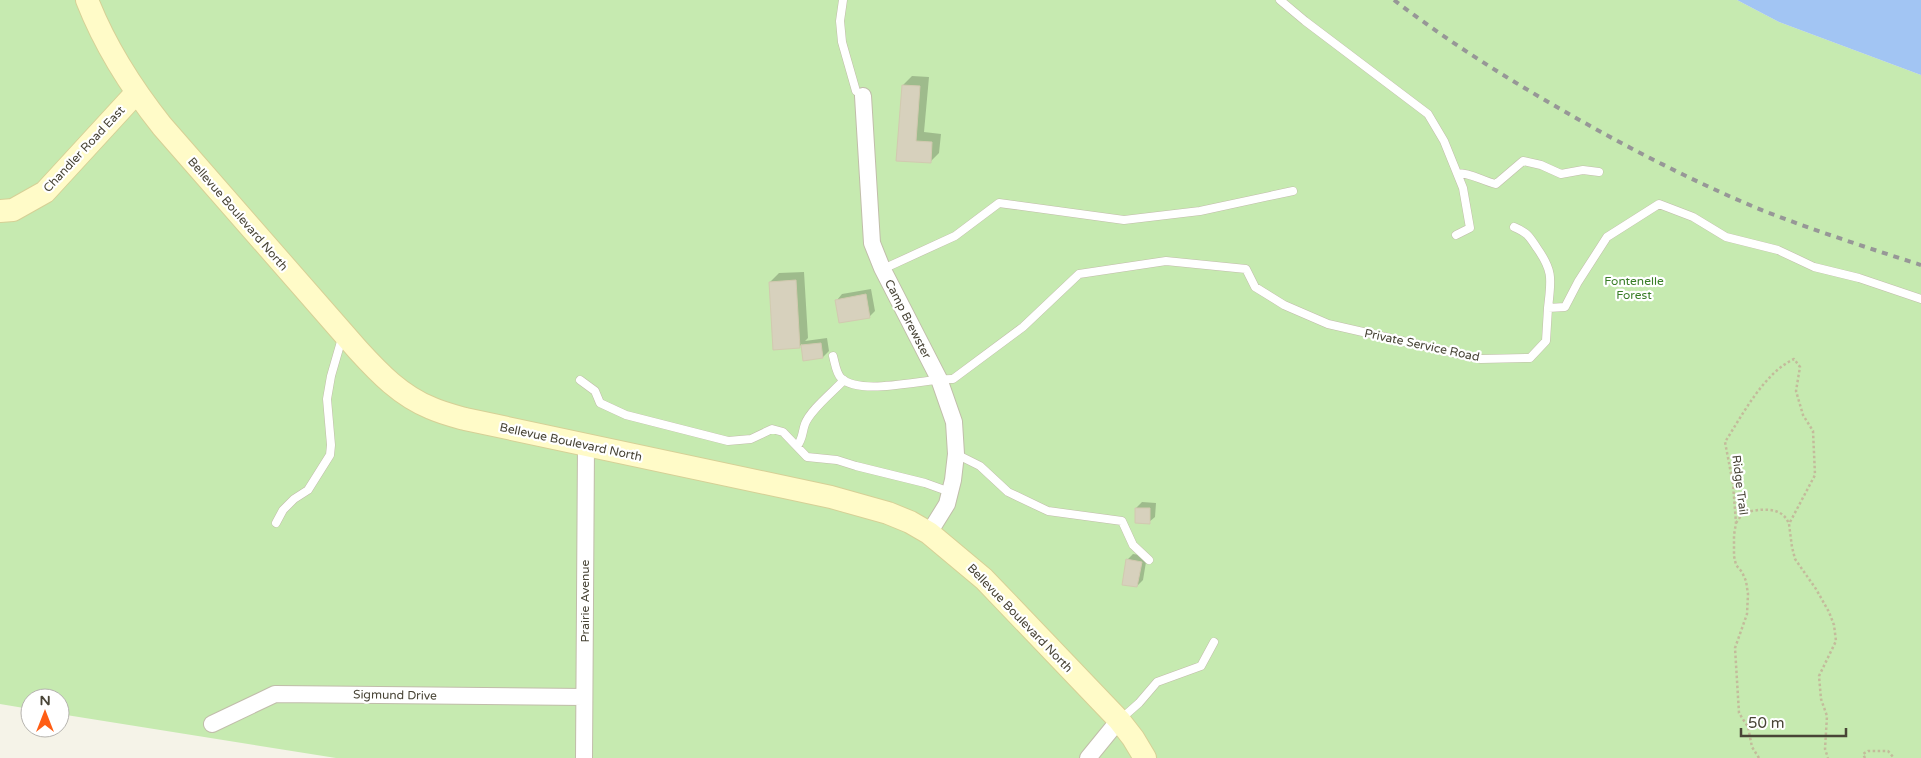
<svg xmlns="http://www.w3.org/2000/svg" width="1921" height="758" viewBox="0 0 1921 758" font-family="'Varela Round',sans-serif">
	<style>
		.green { fill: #c6eab0 }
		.water { fill: #a2c5f3 }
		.shadow { fill: #0003 }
		.building { fill: #d7d1bd; stroke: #d2cab0 }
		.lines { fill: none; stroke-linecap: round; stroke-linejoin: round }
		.lane-casing { stroke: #c1bdaa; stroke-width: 9 }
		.street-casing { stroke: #c1bdaa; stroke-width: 18 }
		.secondary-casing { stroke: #d6d096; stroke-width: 24 }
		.path { stroke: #c3bb9b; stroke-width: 2.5; stroke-dasharray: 2.5 2.5; stroke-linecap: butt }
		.lane { stroke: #fff; stroke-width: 8 }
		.street { stroke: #fff; stroke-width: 16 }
		.secondary { stroke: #fffbc8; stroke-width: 22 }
		.rail { stroke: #979797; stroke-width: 4; stroke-dasharray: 6 6; stroke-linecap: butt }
		.labels { text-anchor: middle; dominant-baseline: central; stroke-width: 4.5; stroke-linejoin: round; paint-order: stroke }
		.street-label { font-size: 12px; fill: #484436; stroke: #fff }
		.park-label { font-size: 12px; fill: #397d27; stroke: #fff }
	</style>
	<rect width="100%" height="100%" fill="#f5f3e8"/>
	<!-- green -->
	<path class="green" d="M0,0H1737L1779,22L1921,75V758H336L60,714V698H30V709L0,704Z"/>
	<!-- water -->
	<path class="water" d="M1737,0H1921V75L1779,22Z"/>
	<!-- shadow -->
	<path class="shadow" d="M912,76L929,77L924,132L941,134L939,153L930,162L897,160L903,85Z
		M804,272L808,338L805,341L827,338L829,351L823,357L804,359L802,344L799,347L770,282L779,273Z
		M871,289L875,311L869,317L837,300L842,294Z
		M1142,502L1156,503L1155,517L1149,522L1136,508Z
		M1133,554L1147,556L1143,580L1137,586L1127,560Z"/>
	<!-- building -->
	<path class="building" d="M902,85L920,86L916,141L932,142L931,163L896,161Z
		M796,280L800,348L773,350L769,282Z
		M866,294L870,318L839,323L835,300Z
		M821,343L823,358L803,361L801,345Z
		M1135,508H1150V524L1135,523Z
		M1126,559L1142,562L1137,587L1122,585Z"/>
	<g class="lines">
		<defs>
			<path id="lane" d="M843,0L840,21L842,42L856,91L863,96
				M1280,0L1305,21L1428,114L1444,141L1463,188L1470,228L1456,235
				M1457,173C1472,173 1482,181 1496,184L1523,161L1541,165L1561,174L1583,170L1599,172
				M1514,227C1528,233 1529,236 1537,248C1554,272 1551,280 1548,308
				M883,269L955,236L999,203L1124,220L1200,211L1293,191
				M833,356C835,363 836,373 841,378C861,397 926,378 953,379L1023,327L1079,274L1166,261L1246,269L1255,287L1284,305L1328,324L1481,359L1530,358L1546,341L1548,308L1565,307L1578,282L1607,237L1659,204L1693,217L1726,237L1778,250L1814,267L1859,278L1921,299
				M580,380L595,391L600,403L626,415L728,441L751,439L772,429L783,432L807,457L837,460L856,466L925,483L950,492
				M797,446C803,439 802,432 805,424C810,410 833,392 844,380
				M956,454L980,466L1008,492L1048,511L1122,521L1133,545L1149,560
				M276,523L283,510L294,499L308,490L330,455L331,445L327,399L331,376L342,338
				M1122,718L1139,703L1157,682L1201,666L1214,642"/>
			<path id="street" d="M863,96L872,243L882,268L939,379L954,422L956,454L953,480L947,504L929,533
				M212,724L275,694L584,697
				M584,758L586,445
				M1088,758L1119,720"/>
			<path id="secondary" d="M87,0C105,46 131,87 162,126L358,350C379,373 401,396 431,408C442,413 454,416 465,419L831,497L888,513L910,522L929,533L984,579L1119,720L1133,738L1145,758
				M0,211L13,210L45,192L136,93"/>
		</defs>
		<!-- lane casing -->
		<use href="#lane" class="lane-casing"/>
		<!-- street casing -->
		<use href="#street" class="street-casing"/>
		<!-- secondary casing -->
		<use href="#secondary" class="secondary-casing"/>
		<!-- path -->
		<path class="path" d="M1736,523L1743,513C1759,509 1782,505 1789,524
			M1759,758L1752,747L1748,727L1739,713L1735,648L1747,614L1748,594L1746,581L1742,572L1736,565L1734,556V535L1736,523L1733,484L1725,442C1743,414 1764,373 1794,359L1800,367L1796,391L1803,415L1813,431L1815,475L1789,524L1792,547L1795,559L1816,589L1829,612L1834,625L1836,641L1819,676L1821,699L1827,716L1825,749L1828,758
			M1865,758L1863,754L1868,751H1888L1894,758"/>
		<!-- lane -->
		<use href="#lane" class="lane"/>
		<!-- street -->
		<use href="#street" class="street"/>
		<!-- secondary -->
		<use href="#secondary" class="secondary"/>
		<!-- rail -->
		<path class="rail" d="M1394,0C1459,50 1529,92 1601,132C1654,161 1708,188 1764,211C1816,231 1868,248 1921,265"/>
	</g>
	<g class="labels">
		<!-- street labels -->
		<g class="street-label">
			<text transform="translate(84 149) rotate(-47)">Chandler Road East</text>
			<text transform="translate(238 214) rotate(49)">Bellevue Boulevard North</text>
			<text transform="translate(908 319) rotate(63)">Camp Brewster</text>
			<text transform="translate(1422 345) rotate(12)">Private Service Road</text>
			<text transform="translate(571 442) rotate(12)">Bellevue Boulevard North</text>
			<text transform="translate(1740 485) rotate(83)">Ridge Trail</text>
			<text transform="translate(585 601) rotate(-90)">Prairie Avenue</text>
			<text transform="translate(1020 618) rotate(46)">Bellevue Boulevard North</text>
			<text transform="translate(395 695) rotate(1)">Sigmund Drive</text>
		</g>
		<!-- park labels -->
		<g class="park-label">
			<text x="1634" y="281">Fontenelle<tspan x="1634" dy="14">Forest</tspan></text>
		</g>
	</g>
	<!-- north arrow -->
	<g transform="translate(45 713)"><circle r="24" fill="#ffffff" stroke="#b6b4af"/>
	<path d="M0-4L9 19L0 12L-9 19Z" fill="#ff5e15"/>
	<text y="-8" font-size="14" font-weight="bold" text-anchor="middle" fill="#484436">N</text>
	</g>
	<!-- scale -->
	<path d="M1741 728v8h105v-8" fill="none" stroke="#484436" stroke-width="2.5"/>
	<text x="1748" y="728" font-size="15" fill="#484436" stroke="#ffffff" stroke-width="4" paint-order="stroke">50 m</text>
</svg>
